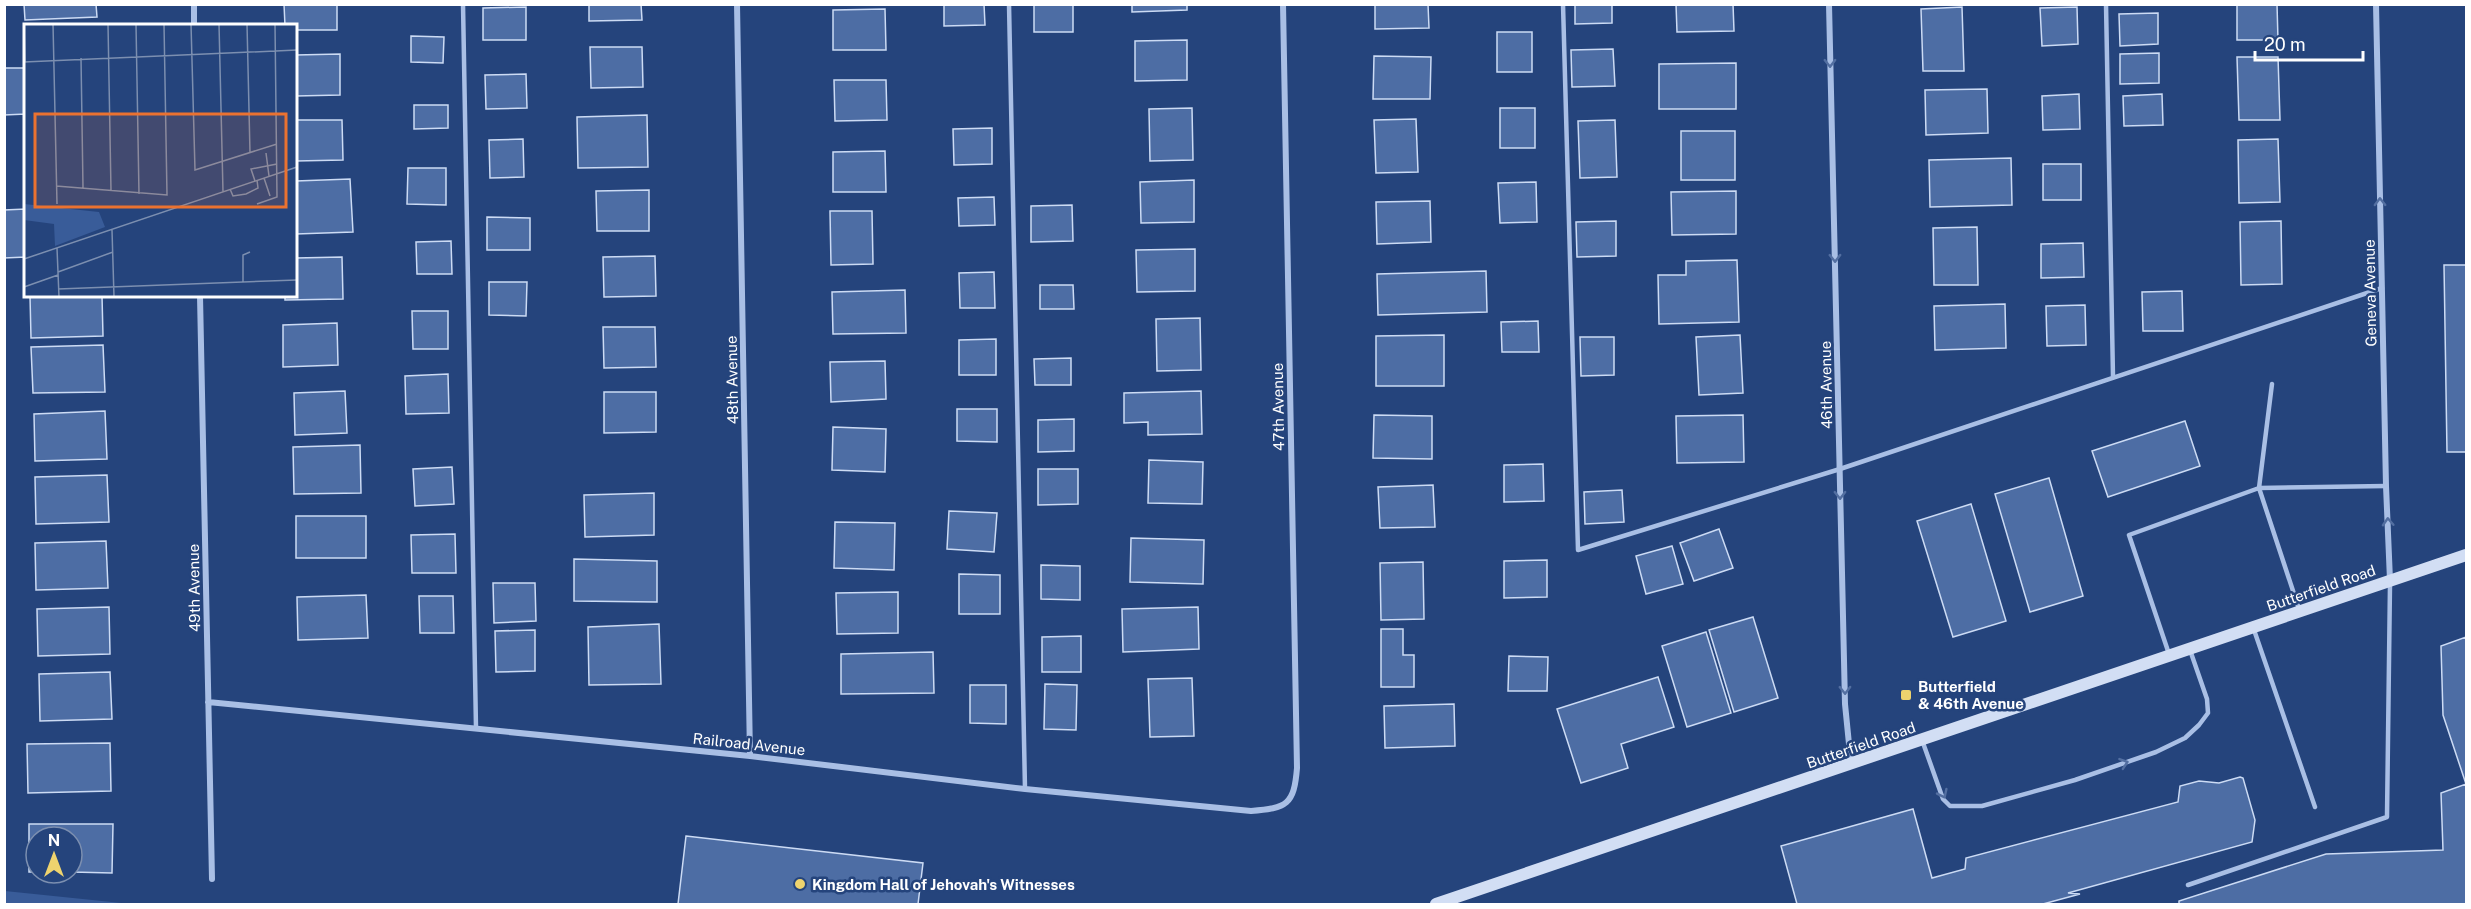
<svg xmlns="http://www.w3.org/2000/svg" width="2471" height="909" viewBox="0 0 2471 909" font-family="'Public Sans',sans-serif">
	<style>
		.green { fill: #395c99 }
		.building { fill: #4d6da4; stroke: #ccdbf4; stroke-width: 1.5 }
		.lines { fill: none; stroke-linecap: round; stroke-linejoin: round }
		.lane { stroke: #a9bfe5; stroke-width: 4.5 }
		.street { stroke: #a9bfe5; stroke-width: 6 }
		.secondary { stroke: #d2def4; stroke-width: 12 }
		.oneway { stroke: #536fa1 }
		.poi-dot { fill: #eed36e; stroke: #25447c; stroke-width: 2 }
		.labels { text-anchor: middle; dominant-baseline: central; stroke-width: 5; stroke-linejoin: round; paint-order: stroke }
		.street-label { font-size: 15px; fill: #fff; stroke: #25447c }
		.poi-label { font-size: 15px; font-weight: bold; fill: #fff; stroke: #25447c; text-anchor: start }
		.inset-road { fill: none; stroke: #7c8fb0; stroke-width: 1.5 }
		.view { fill: #eb7230; fill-opacity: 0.15; stroke: #eb7230; stroke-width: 3 }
		.inset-edge { fill: none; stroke: #fff; stroke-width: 3 }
	</style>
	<rect width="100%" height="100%" fill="#25447c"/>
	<!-- green -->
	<path class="green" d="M5,891L131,904H5Z"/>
	<!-- building -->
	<path class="building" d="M24,4H96L97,17L25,20Z
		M284,4H337V30H296V26H285Z
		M589,4H641L642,20L589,21Z
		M944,4H984L985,25L944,26Z
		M1034,4H1073V32H1034Z
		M1132,4H1187V10L1132,12Z
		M1375,4H1428L1429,28L1375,29Z
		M1575,4H1612V23L1575,24Z
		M1676,4H1733L1734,31L1677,32Z
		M2237,4H2277L2278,40H2237Z
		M526,7V40H483V8Z
		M1962,7L1964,71H1923L1921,9Z
		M2077,7L2078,44L2042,46L2040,8Z
		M885,9L886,50H833V10Z
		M2158,13V44L2120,46L2119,14Z
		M1497,32H1532V72H1497Z
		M411,36L444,37L443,63L411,62Z
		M1187,40V80L1135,81V41Z
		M590,47H642L643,87L591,88Z
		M1613,49L1615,86L1572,87L1571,50Z
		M2159,53V83L2120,84V54Z
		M340,54V95L296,96V55Z
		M1374,56L1431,57L1430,99H1373Z
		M2237,57H2278L2280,120H2239Z
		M1736,63V109H1659V64Z
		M4,68H26V114L4,115Z
		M526,74L527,108L486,109L485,75Z
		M834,80H886L887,120L835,121Z
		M1987,89L1988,133L1926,135L1925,90Z
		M2079,94L2080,129L2043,130L2042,96Z
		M2162,94L2163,125L2124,126L2123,96Z
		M414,105H448V128L414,129Z
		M1192,108L1193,160L1150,161L1149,109Z
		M1500,108H1535V148H1500Z
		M647,115L648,167L578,168L577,117Z
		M1416,119L1418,172L1376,173L1374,120Z
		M296,120H342L343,160L296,161Z
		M1615,120L1617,177L1580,178L1578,121Z
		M992,128V164L954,165L953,129Z
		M1681,131H1735V180H1681Z
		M523,139L524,177L490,178L489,140Z
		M2278,139L2280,202L2239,203L2238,140Z
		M885,151L886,192H833V152Z
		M2011,158L2012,205L1930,207L1929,160Z
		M2043,164H2081V200H2043Z
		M408,168H446V205L407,204Z
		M350,179L353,232L296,234V181Z
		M1194,180V222L1141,223L1140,182Z
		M1536,182L1537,222L1500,223L1498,183Z
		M649,190V231H597L596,191Z
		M1736,191V234L1672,235L1671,192Z
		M994,197L995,225L959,226L958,198Z
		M1430,201L1431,242L1377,244L1376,202Z
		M1072,205L1073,241L1031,242V206Z
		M26,209V257L4,258V210Z
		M830,211H872L873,264L831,265Z
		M487,217L530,218V250H487Z
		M1616,221V256L1577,257L1576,222Z
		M2281,221L2282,284L2241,285L2240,222Z
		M1977,227L1978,285H1934L1933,228Z
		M451,241L452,274H417L416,242Z
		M2083,243L2084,277L2041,278V244Z
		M1195,249V291L1137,292L1136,250Z
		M655,256L656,296L604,297L603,257Z
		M342,257L343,299L285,300V296H296V258Z
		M1737,260L1739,322L1659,324L1658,275H1686V261Z
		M2444,265H2466V452H2447Z
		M1486,271L1487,312L1378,315L1377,274Z
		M994,272L995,308H960L959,273Z
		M489,282H527L526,316L489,315Z
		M1040,285H1073L1074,309H1040Z
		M905,290L906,333L833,334L832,292Z
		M2182,291L2183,331H2143L2142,292Z
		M30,296H102L103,336L31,338Z
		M2005,304L2006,348L1935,350L1934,306Z
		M2085,305L2086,345L2047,346L2046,306Z
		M412,311H448V349H413Z
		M1200,318L1201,370L1157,371L1156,319Z
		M1538,321L1539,352H1502L1501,322Z
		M337,323L338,365L283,367V325Z
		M603,327H655L656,367L604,368Z
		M1444,335V386H1376V336Z
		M1740,335L1743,393L1699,395L1696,337Z
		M1580,337H1614V375L1581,376Z
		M996,339V375H959V340Z
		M103,345L105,392L33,393L31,347Z
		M1071,358V385H1035L1034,359Z
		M885,361L886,399L831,402L830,362Z
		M448,374L449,413L406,414L405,376Z
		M345,391L347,433L295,435L294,393Z
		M1201,391L1202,434L1148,435V422L1124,423V393Z
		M604,392H656V432L604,433Z
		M957,409H997V442L957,441Z
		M105,411L107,459L35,461L34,414Z
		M1374,415L1432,416V459L1373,458Z
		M1743,415L1744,462L1677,463L1676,416Z
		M1074,419V451L1038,452V420Z
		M2185,421L2200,466L2108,497L2092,451Z
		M833,427L886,429L885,472L832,470Z
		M360,445L361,493L294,494L293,447Z
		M1149,460L1203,462L1202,504L1148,503Z
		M1543,464L1544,501L1504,502V465Z
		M452,467L454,504L415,506L413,469Z
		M1038,469H1078V504L1038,505Z
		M107,475L109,522L36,524L35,477Z
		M2049,478L2083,596L2030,612L1995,494Z
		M1433,485L1435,527L1380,528L1378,487Z
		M1622,490L1624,522L1585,524L1584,492Z
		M654,493V535L585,537L584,495Z
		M1971,504L2006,621L1953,637L1917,521Z
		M949,511L997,513L994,552L947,549Z
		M296,516H366V558H296Z
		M835,522L895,523L894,570L834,568Z
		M1719,529L1733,568L1694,581L1680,543Z
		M455,534L456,573H412L411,535Z
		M1131,538L1204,540L1203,584L1130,582Z
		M106,541L108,588L36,590L35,543Z
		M1672,546L1683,584L1646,594L1636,556Z
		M574,559L657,561V602L574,601Z
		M1547,560V597L1504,598V561Z
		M1423,562L1424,619L1381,620L1380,563Z
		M1041,565L1080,566V600L1041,599Z
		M959,574L1000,575V614H959Z
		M493,583H535L536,621L494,623Z
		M898,592V633L837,634L836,593Z
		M366,595L368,638L298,640L297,597Z
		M419,596H453L454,633H420Z
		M109,607L110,654L38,656L37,609Z
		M1198,607L1199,649L1123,652L1122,609Z
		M1753,617L1778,698L1734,712L1709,630Z
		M659,624L661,684L589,685L588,627Z
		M1381,629H1403V655H1414V687H1381Z
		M535,630V671L496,672L495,631Z
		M1706,632L1731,713L1687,727L1662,646Z
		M1081,636V672H1042V637Z
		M2466,637V784L2443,715L2441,646Z
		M933,652L934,693L841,694V654Z
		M1509,656L1548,657L1547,691H1508Z
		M110,672L112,719L40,721L39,674Z
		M1658,677L1674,727L1621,744L1628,768L1581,783L1557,709Z
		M1192,678L1194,736L1150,737L1148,679Z
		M1045,684L1077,685L1076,730L1044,729Z
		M970,685H1006V724L970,723Z
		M1454,704L1455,746L1385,748L1384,706Z
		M110,743L111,791L28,793L27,744Z
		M2240,777L2243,778L2255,820L2252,842L2068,893L2080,894L2043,904H1797L1781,846L1913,809L1932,878L1965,869L1966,858L2178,802L2180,786L2199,781L2219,783Z
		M2466,784V904H2179V901L2326,854L2443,850L2441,793Z
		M29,824H113L112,873L72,872V837H36V872H29Z
		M686,836L923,863L918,904H678Z"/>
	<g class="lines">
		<!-- lane -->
		<path class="lane" d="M463,4L476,728
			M1009,4L1025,789
			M1563,4L1578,550L1840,469L2382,288
			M2106,4L2113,377
			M2272,384L2259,488L2299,609
			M2253,627L2315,807
			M2169,654L2129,535L2259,488L2386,486
			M1922,740L1943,799L1950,806H1982L2075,780L2156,752L2185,738L2199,725L2208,713L2207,699L2190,650
			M2188,885L2387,817L2390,584"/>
		<!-- street -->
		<path class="street" d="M194,4V26
			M737,4L750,756
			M1829,4L1845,704L1851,764
			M2376,4L2386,486L2390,580
			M200,296L212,879
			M208,702L750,756L1025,789L1251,811C1287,808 1294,805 1297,768L1283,4"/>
		<!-- secondary -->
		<path class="secondary" d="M1436,904L2466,555"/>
	</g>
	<!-- one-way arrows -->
	<defs><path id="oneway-chevron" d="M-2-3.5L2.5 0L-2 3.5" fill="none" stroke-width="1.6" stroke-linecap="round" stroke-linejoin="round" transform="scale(1.5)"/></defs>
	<g class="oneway">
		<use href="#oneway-chevron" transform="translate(1830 63) rotate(89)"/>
		<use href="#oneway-chevron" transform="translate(2380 202) rotate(-91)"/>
		<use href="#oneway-chevron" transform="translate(1835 258) rotate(89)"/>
		<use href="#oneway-chevron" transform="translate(1840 495) rotate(89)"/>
		<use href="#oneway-chevron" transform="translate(2388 522) rotate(-93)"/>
		<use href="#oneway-chevron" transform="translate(1845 690) rotate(89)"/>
		<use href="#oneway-chevron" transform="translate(2124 763) rotate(-19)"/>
		<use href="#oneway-chevron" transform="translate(1943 794) rotate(64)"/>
	</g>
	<!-- markers -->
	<g class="poi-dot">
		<rect x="1900" y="689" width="12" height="12" rx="3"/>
		<circle cx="800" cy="884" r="6"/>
	</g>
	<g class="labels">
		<!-- street labels -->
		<g class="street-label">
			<text transform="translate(2370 293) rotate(-91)">Geneva Avenue</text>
			<text transform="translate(732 380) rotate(-91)">48th Avenue</text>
			<text transform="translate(1826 385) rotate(-91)">46th Avenue</text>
			<text transform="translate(1278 407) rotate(-91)">47th Avenue</text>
			<text transform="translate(194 588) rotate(-91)">49th Avenue</text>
			<text transform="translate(2321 588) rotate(-19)">Butterfield Road</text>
			<text transform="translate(749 744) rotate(6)">Railroad Avenue</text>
			<text transform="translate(1861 745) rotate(-19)">Butterfield Road</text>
		</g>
		<!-- poi labels -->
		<g class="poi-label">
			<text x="1918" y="686">Butterfield<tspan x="1918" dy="17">&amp; 46th Avenue</tspan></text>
			<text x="812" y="884">Kingdom Hall of Jehovah's Witnesses</text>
		</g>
	</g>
	<!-- overview -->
	<g transform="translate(24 24)">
		<rect width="273" height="273" fill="#25447c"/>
		<path d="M0,180L75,188L81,203L31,222L30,200L0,196Z" fill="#395c99"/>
		<path class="inset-road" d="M0,0L1,38M29,0L33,180M84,0L87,167M112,0L115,170M167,0L171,146L253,120M195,0L199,168M223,0L226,129M57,34L59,164M0,38L273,26M242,129L245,152M240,154L246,172M231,157L227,145L253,140M32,162L143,171L140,0M206,165L209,172L222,170L234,164L233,156M233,180L253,173L251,0M88,206L90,273M33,224L35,273M0,235L273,143M34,248L89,228M219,258V231L226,228M0,263L34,251M34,265L273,256"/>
		<path class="view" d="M11,90H262V183H11Z"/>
		<rect width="273" height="273" class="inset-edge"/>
	</g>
	<!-- border -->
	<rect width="2471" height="909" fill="none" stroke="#ffffff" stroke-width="12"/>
	<!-- north arrow -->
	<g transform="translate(54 855)"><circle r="28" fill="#25447c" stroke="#7c8fb0" stroke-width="1.5"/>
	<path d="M0-4.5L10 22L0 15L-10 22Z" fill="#eed36e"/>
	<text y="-9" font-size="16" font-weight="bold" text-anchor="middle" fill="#ffffff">N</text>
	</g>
	<!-- scale -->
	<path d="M2255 51v9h108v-9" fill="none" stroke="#ffffff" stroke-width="3"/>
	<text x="2264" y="51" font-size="18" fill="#ffffff" stroke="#25447c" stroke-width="4.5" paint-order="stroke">20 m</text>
</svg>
